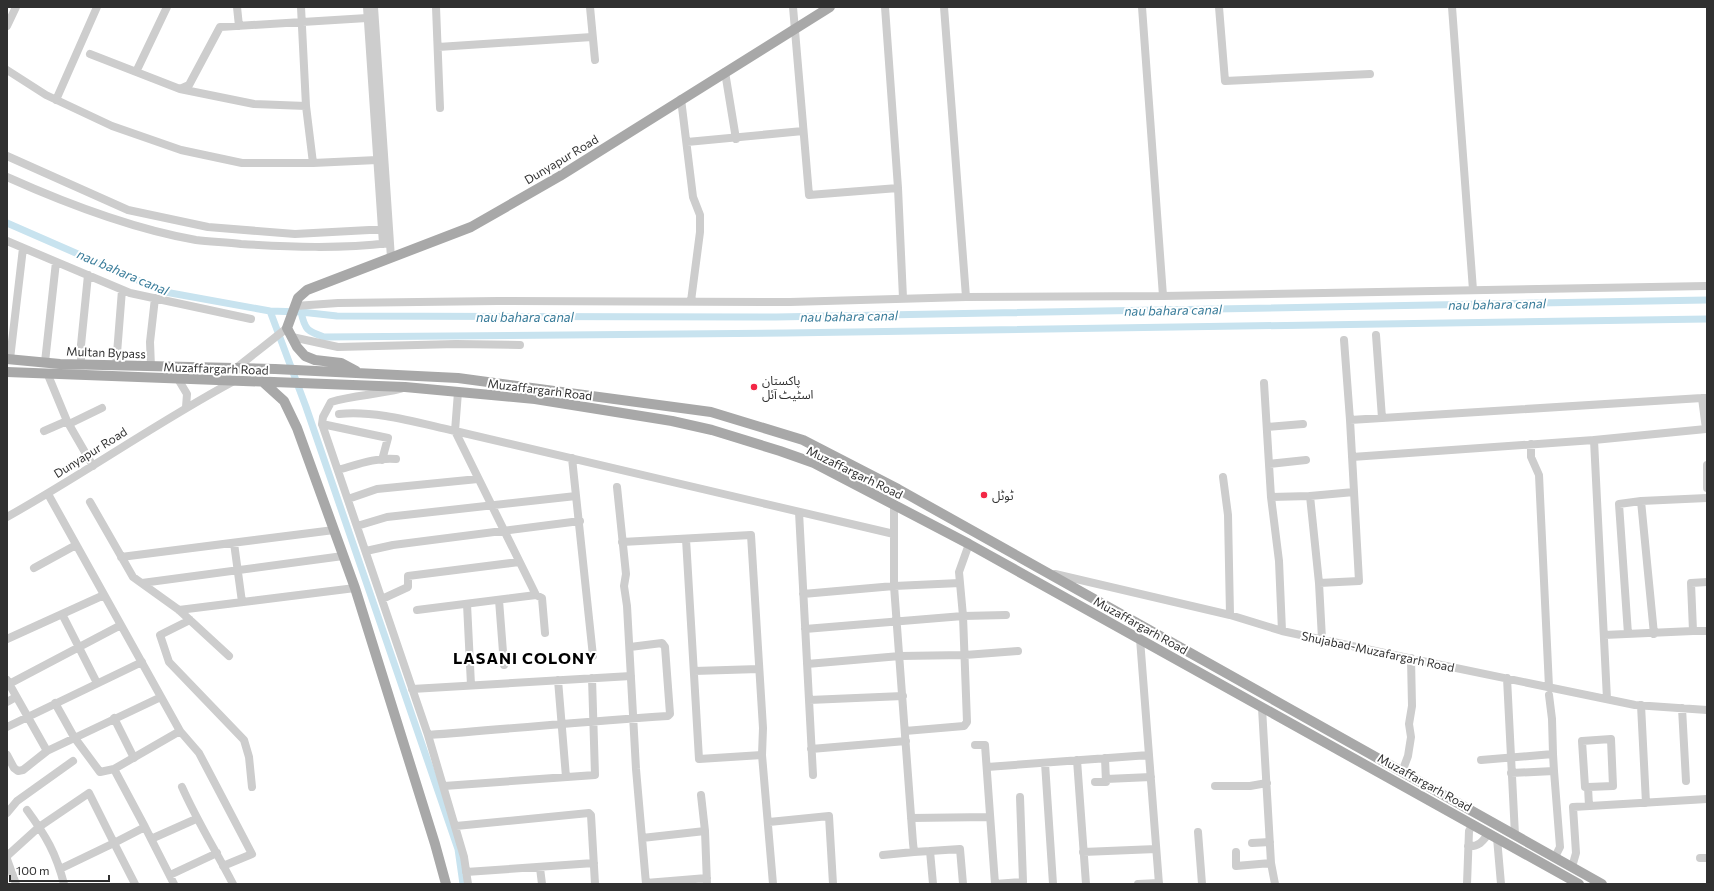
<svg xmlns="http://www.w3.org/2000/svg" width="1714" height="891" viewBox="0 0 1714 891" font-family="Commissioner,'Noto Sans Arabic',sans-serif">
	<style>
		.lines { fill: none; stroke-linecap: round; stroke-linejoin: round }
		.canal { stroke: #c8e3ef; stroke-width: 7 }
		.minor { stroke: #cdcdcd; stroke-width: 8 }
		.major { stroke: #a8a8a8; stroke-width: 10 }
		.poi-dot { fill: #f32645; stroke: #fff; stroke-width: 1.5 }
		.labels { text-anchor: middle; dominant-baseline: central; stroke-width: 4; stroke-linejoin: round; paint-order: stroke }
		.street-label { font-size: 12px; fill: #303030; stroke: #fff }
		.poi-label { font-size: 12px; fill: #303030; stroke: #fff; text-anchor: start }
		.water-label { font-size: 13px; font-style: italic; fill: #377b99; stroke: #fff }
		.district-label { font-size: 16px; font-weight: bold; letter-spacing: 1px; fill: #000; stroke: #fff }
	</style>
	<rect width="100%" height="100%" fill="#fff"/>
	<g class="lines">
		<!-- canal -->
		<path class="canal" d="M7,223L165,292L270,311L301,312L337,316L776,317L1707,300
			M270,311L306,407L458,849L463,884
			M301,312C305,330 307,331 324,337L786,333L1707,319"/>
		<!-- minor -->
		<path class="minor" d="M237,7L239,26
			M301,7L306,106
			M367,7L383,244
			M374,7L391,258
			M436,7L440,108
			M590,7L595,60
			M793,7L809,195L898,188
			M885,7L898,188L903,298
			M944,7L966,297
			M1142,7L1163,296
			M1219,7L1225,81L1370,74
			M1452,7L1473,290
			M7,26L16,7
			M438,47L592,37
			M90,54L180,89L189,85L220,27L367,18
			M7,70L46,95L112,126L181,150L242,163H313L306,106L254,104L180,89
			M136,72L167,7
			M725,72L736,139
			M681,99L693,197L700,215V232L691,301
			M56,100L97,7
			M687,142L803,131
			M7,156L128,210L208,227L295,234L388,229
			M313,163L377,160
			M7,177C65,203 133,229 196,240C211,242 226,242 241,244C291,247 340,249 389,243
			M7,241L130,293L251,319
			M295,306L338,303L498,301L790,302L966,297L1163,296L1707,286
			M1376,335L1382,418
			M292,337L338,347L456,344L520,345
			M1344,340L1350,420L1702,398
			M10,359L23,248
			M45,362L56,262
			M81,364V345L88,275
			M116,366L122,290
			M151,367L150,342L155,298
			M235,369L287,328
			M48,375L67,421L93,466
			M178,379L187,394L186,407
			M1264,383L1271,497
			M400,389C377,395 353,395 331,402L323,417L322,424L428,735L464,857L468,884
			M458,392L455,431L536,595
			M339,414C376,410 418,423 455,431L894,534
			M69,424L102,408
			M322,424L388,438L382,460
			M1267,427L1303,424
			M44,431L67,421
			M1531,444V457L1539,475L1549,687
			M1352,457L1594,440
			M572,458L593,656
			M1269,464L1306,460
			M1707,465V488
			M338,470C356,465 377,457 396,459
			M1223,477L1228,515L1230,615
			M617,487L626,574L624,586L627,606L636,769L646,884
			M48,494L180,731L114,769L100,772L74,737L55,703
			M348,499L377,489L478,479
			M90,502L133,577L179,610L229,656
			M894,505V586L913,843L914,852L930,851L933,884
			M799,512L813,775
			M7,517C84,474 156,423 234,381
			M357,526L387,517L576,496
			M686,539L699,759L762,755
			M622,542L751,535L763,728L762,755L773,884
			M234,543L242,602
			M366,551L393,545L580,521
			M121,557L334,530
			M34,568L76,545
			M1055,574L1230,615L1282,631L1422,661L1635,705L1707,710
			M1707,582L1691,583L1693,631H1707
			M142,583L343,556
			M1319,583L1310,496L1354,492
			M803,594L894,586L960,583
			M382,599L408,587V576L519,562
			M499,600L504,665
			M467,604L471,685
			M179,610L355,588
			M417,610L536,595L542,598L545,633
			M62,614L97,683
			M190,620L160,635L169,662L244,740L249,757L252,787
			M805,629L963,616L1006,615
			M1282,631L1279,561L1271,497L1310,496
			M1628,634L1619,504L1641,501
			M1654,634L1641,501L1707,498
			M1604,635L1693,631
			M7,639L104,595
			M1140,639L1159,884
			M1322,639L1319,583L1359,581L1350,420
			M807,664L900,656L965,655L1018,651
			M694,671L759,669
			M1507,678L1515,835
			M7,680L47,751
			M558,680L566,777
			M9,684L121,625
			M412,689L631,676
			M1607,699L1594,440L1706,429L1702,398H1706
			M809,700L903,696
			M7,702L16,697
			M1641,705L1646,803
			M1262,708L1271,863L1275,884
			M1682,708L1686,781
			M114,718L134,758
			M7,727L142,662
			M180,731L199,753L252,854L223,866
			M905,731L964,726L967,722L963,616L959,572L969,544
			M428,735C509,729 588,721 668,716L670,714L665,647L662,643L630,647
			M975,745H985L995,884L1023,882L1020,797
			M811,749L906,741
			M7,755L14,768L18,771L23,770L47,751L161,697
			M1077,760L1086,884
			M1481,760L1553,754L1552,719L1549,695
			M1045,763L1053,884
			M987,767L1149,755
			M114,769L145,827
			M1554,771L1560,847L1555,857
			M1402,772L1408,756L1411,737L1409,724L1412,706L1411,658
			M1511,773L1554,771L1553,754
			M1106,779L1151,777
			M1095,782H1106L1105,758
			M444,786L595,775L592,678
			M1215,786H1250L1267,783
			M182,787C197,821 216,851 233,884
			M1588,787L1613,786L1611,739L1582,741L1585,787H1588L1589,806
			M701,795L705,831L707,884
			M27,810C46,836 56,853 64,884
			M7,813L17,801L73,761
			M911,818L990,817
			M769,822L829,816L833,884
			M456,826L589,813L591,815L595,884
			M1198,832L1202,884
			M642,838L705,831
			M1497,838L1501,884
			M151,839L196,819
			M1252,843L1270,842
			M1468,846C1479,847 1483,841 1489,833
			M930,851L960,849L963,884
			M1083,852L1156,849
			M1236,852V866L1271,863
			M883,855L914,852
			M7,856L39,827L89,793L114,843L60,869
			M1700,858H1707
			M7,859L16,884
			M1572,867L1576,853L1573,807L1707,799
			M540,868L542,884
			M466,872L594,863
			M170,875L217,853
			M646,883L707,878
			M135,884L114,843L145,827L174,884
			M1138,884L1159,883
			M1467,884L1469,831L1473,824"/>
		<!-- major -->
		<path class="major" d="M7,359L60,364L275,369L458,378L711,412L803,440L898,489L1602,884
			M356,371L341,363L315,360L305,356L297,347L287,328L298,298L307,290L471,227L560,176L830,7
			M7,372L405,387L535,399L672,421L712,430L780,451L814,463L969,544L1579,884
			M263,382L284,401L297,428L355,588L435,844L446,884"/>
	</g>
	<!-- markers -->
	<g class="poi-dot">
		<circle cx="754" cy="387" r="4"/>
		<circle cx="984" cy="495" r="4"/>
	</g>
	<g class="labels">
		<!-- street labels -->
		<g class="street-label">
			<text transform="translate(561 159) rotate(-31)">Dunyapur Road</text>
			<text transform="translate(106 352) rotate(2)">Multan Bypass</text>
			<text transform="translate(216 368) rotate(2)">Muzaffargarh Road</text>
			<text transform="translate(540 389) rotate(7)">Muzaffargarh Road</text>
			<text transform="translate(90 452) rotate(-32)">Dunyapur Road</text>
			<text transform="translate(855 472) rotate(26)">Muzaffargarh Road</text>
			<text transform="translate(1141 625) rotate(29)">Muzaffargarh Road</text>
			<text transform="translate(1378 651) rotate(12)">Shujabad-Muzafargarh Road</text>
			<text transform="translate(1425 782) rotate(29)">Muzaffargarh Road</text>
		</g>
		<!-- poi labels -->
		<g class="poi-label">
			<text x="762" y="380">پاکستان<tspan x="762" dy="14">اسٹیٹ آئل</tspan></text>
			<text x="992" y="495">ٹوٹل</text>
		</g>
		<!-- water labels -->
		<g class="water-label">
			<text transform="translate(123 272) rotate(23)">nau bahara canal</text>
			<text transform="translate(1497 304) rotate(-1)">nau bahara canal</text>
			<text transform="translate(1173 310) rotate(-1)">nau bahara canal</text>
			<text transform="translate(849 316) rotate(-1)">nau bahara canal</text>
			<text x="525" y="317">nau bahara canal</text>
		</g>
		<!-- district labels -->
		<g class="district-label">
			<text x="525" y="657">LASANI COLONY</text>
		</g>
	</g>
	<!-- border -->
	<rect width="1714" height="891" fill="none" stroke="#303030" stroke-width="16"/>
	<!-- scale -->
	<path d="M10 875v6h99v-6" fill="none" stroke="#303030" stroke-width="2"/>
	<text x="16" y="875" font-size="12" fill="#303030" stroke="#ffffff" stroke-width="3" paint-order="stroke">100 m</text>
</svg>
